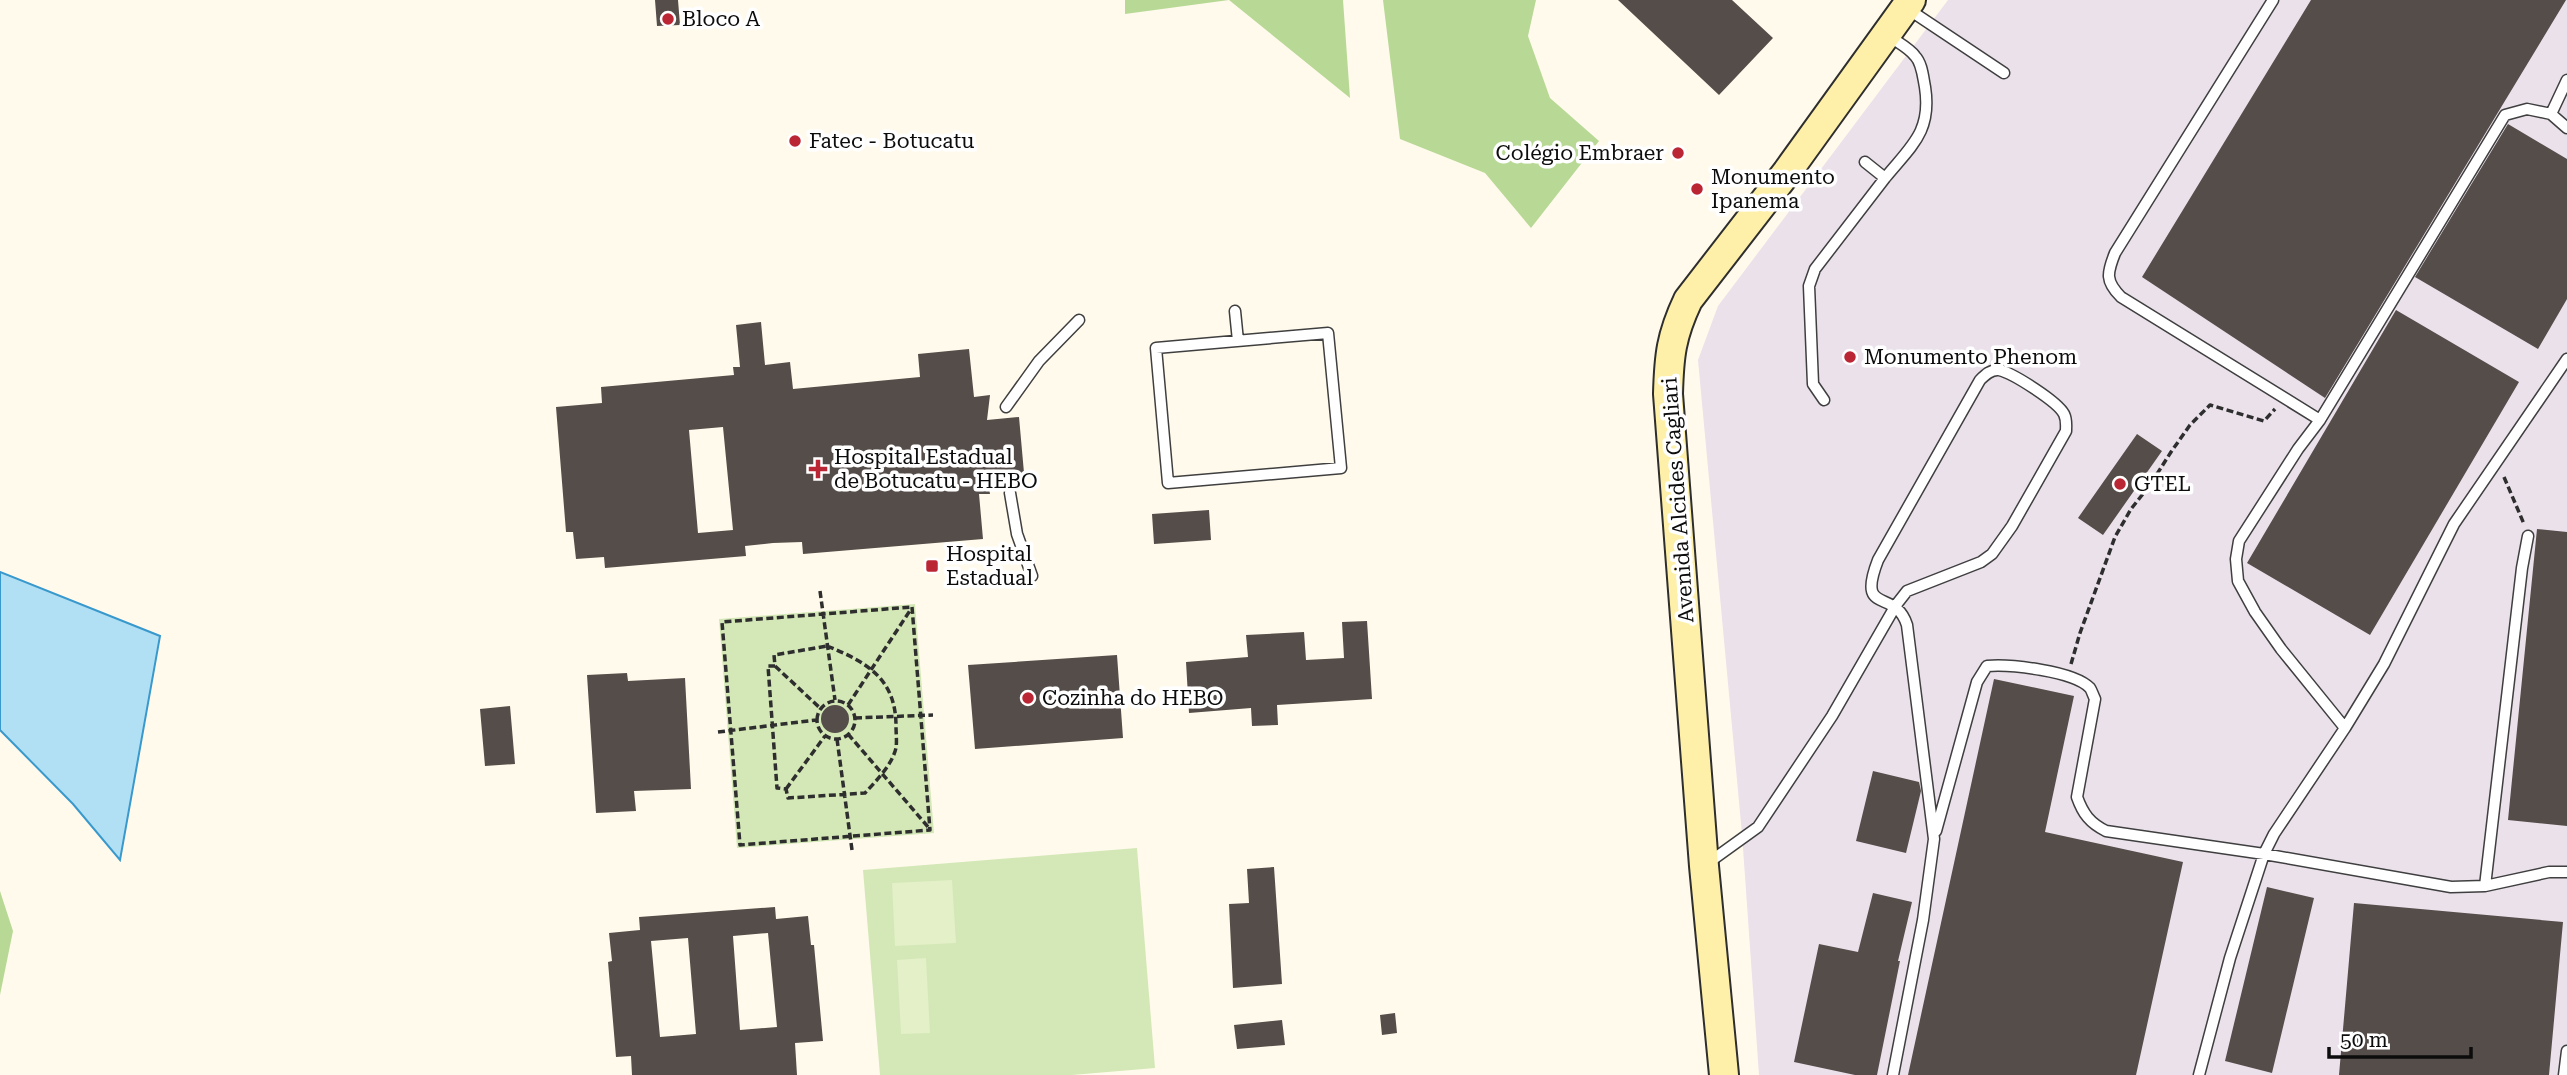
<svg xmlns="http://www.w3.org/2000/svg" width="2567" height="1075" viewBox="0 0 2567 1075" font-family="'Roboto Serif',serif">
	<style>
		.industrial { fill: #eae1eb }
		.green { fill: #d3e8b6 }
		.forest { fill: #b8d996 }
		.pitch { fill: #e4f0c8 }
		.water { fill: #b1e0f5; stroke: #3999cc; stroke-width: 2 }
		.building { fill: #554d49; fill-rule: evenodd }
		.lines { fill: none; stroke-linecap: round; stroke-linejoin: round }
		.lane-casing { stroke: #3f3f3f; stroke-width: 13 }
		.secondary-casing { stroke: #2e2e2e; stroke-width: 32 }
		.path { stroke: #2e2e2e; stroke-width: 3.5; stroke-dasharray: 7 3.5; stroke-linecap: butt }
		.lane { stroke: #fff; stroke-width: 10 }
		.secondary { stroke: #fef0a8; stroke-width: 28 }
		.poi-dot { fill: #bb2635; stroke: #fff; stroke-width: 2.5 }
		.labels { text-anchor: middle; dominant-baseline: central; stroke-width: 7; stroke-linejoin: round; paint-order: stroke }
		.poi-label { font-size: 21px; fill: #0c0c0c; stroke: #fff; text-anchor: start }
		.street-label { font-size: 21px; fill: #0c0c0c; stroke: #fff }
	</style>
	<rect width="100%" height="100%" fill="#fffaec"/>
	<!-- industrial -->
	<path class="industrial" d="M1948,0H2567V1075H1759L1742,834L1698,360L1718,306Z"/>
	<!-- green -->
	<path class="green" d="M915,604L934,833L737,848L719,619Z
		M1137,848L1155,1068L1072,1075H880L863,870Z"/>
	<!-- forest -->
	<path class="forest" d="M1125,0H1343L1350,98L1229,0L1125,14Z
		M1383,0H1536L1528,36L1550,98L1599,141L1531,228L1485,173L1400,139Z
		M0,891L13,931L0,995Z"/>
	<!-- pitch -->
	<path class="pitch" d="M952,880L956,943L895,946L892,883Z
		M926,958L930,1033L901,1034L897,960Z"/>
	<!-- water -->
	<path class="water" d="M0,572L160,636L120,860L73,804L0,730Z"/>
	<!-- building -->
	<path class="building" d="M655,0H678L680,25L657,26Z
		M1618,0H1732L1773,38L1719,95Z
		M2311,0H2566L2325,398L2142,277Z
		M2508,124L2567,159V299L2538,349L2415,277Z
		M2396,310L2519,382L2370,635L2247,563Z
		M761,322L765,365L790,362L793,389L920,377L918,354L969,349L974,397L990,395L987,420L1019,417L1025,484L989,488L990,494H979L983,539L803,554L802,542L773,543L745,546L746,556L605,568L604,557L576,559L573,532H566L556,407L602,403L601,387L734,375L733,367H740L736,325ZM723,427L733,530L698,533L689,430Z
		M2137,434L2162,451L2103,535L2078,518Z
		M1209,510L1211,540L1154,544L1152,514Z
		M2537,529L2567,532V826L2508,820Z
		M1367,621L1372,699L1277,705L1278,725L1252,726L1251,708L1189,713L1186,662L1248,657L1246,635L1304,632L1306,660L1344,658L1342,622Z
		M1117,655L1123,738L975,749L968,665Z
		M627,673L628,681L685,678L691,789L634,791L636,811L596,813L587,675Z
		M1994,679L2074,696L2045,832L2183,862L2136,1075H1908Z
		M821 719a14 14 0 1 1 28 0a14 14 0 1 1-28 0Z
		M510,706L515,764L485,766L480,709Z
		M1873,771L1919,782L1921,791L1906,853L1856,841Z
		M1274,867L1282,984L1233,988L1229,904L1249,903L1247,869Z
		M2267,887L2314,898L2272,1073L2225,1061Z
		M1873,893L1912,902L1898,961H1900L1877,1075H1855L1794,1062L1819,944L1858,952Z
		M2354,903L2563,922L2549,1075H2339Z
		M775,907L776,919L808,916L811,945H814L823,1041L795,1043L797,1075H632L631,1056L616,1057L608,962L612,961L609,933L640,930L639,917ZM768,933L777,1027L740,1030L733,936ZM688,938L696,1034L660,1037L651,941Z
		M1395,1013L1397,1033L1382,1035L1380,1015Z
		M1282,1020L1285,1045L1237,1049L1234,1025Z"/>
	<g class="lines">
		<defs>
			<path id="lane" d="M2273,0L2115,253C2107,273 2105,281 2121,297L2320,420
				M1908,9L2004,73
				M2567,80L2551,114L2567,128
				M1885,178C1911,146 1932,132 1925,87C1923,77 1922,63 1915,56C1909,48 1897,42 1889,36
				M1235,311L1238,341
				M1328,333L1341,468L1168,483L1156,348Z
				M1824,400L1813,384L1809,286L1815,269L1885,178L1865,162
				M1006,407L1039,361L1079,320
				M1010,493L1017,534L1032,576
				M2345,728L2281,649L2255,612L2238,581L2236,559L2239,541L2298,449L2320,420L2505,115L2527,109L2551,114
				M1936,831L1977,682L1987,666C2010,664 2074,671 2090,688C2092,691 2093,695 2095,699L2077,797C2083,814 2090,823 2106,831L2264,854L2451,887L2485,886L2549,872H2567
				M1708,863L1758,827L1832,716L1896,605L1907,591L1981,562L1992,554L2012,526L2066,431C2066,425 2067,420 2064,414C2058,402 2013,373 1999,370C1991,369 1985,375 1980,380L1878,560C1856,617 1895,587 1907,625L1934,839L1923,920L1893,1075
				M2485,886L2522,568L2528,536
				M2199,1075L2230,958L2264,854L2274,834L2345,728L2384,664L2454,524L2567,359
				M2564,1075L2567,1051"/>
			<path id="secondary" d="M1724,1075L1704,866L1668,394C1669,356 1671,336 1688,300L1787,172L1911,0"/>
		</defs>
		<!-- lane casing -->
		<use href="#lane" class="lane-casing"/>
		<!-- secondary casing -->
		<use href="#secondary" class="secondary-casing"/>
		<!-- path -->
		<path class="path" d="M2504,477L2524,524
			M820,591L835,700
			M912,607L930,830L740,845L722,622Z
			M827,646C867,662 896,679 896,726C896,733 897,742 896,748C892,765 876,781 865,793L788,798L786,789L777,788L768,666H775L774,655Z
			M2071,664L2080,633L2115,537L2131,509L2150,485L2171,452L2190,425L2210,405L2264,421L2275,409
			M775,666L820,708
			M817 720a19 19 0 1 1 38 0a19 19 0 1 1-38 0Z
			M848,705L911,609
			M855,718L933,715
			M718,732L816,720
			M848,734L929,828
			M837,739L852,850
			M786,789L825,736"/>
		<!-- lane -->
		<use href="#lane" class="lane"/>
		<!-- secondary -->
		<use href="#secondary" class="secondary"/>
	</g>
	<!-- markers -->
	<g class="poi-dot">
		<circle cx="668" cy="19" r="7"/>
		<circle cx="795" cy="141" r="7"/>
		<circle cx="1678" cy="153" r="7"/>
		<circle cx="1697" cy="189" r="7"/>
		<circle cx="1850" cy="357" r="7"/>
		<path d="M814.5 458.5h7v7h7v7h-7v7h-7v-7h-7v-7h7z"/>
		<circle cx="2120" cy="484" r="7"/>
		<rect x="925" y="559" width="14" height="14" rx="3.5"/>
		<circle cx="1028" cy="698" r="7"/>
	</g>
	<g class="labels">
		<!-- poi labels -->
		<g class="poi-label">
			<text x="682" y="19">Bloco A</text>
			<text x="809" y="141">Fatec - Botucatu</text>
			<text x="1664" y="153" text-anchor="end">Colégio Embraer</text>
			<text x="1711" y="177">Monumento<tspan x="1711" dy="24">Ipanema</tspan></text>
			<text x="1864" y="357">Monumento Phenom</text>
			<text x="834" y="457">Hospital Estadual<tspan x="834" dy="24">de Botucatu - HEBO</tspan></text>
			<text x="2134" y="484">GTEL</text>
			<text x="946" y="554">Hospital<tspan x="946" dy="24">Estadual</tspan></text>
			<text x="1042" y="698">Cozinha do HEBO</text>
		</g>
		<!-- street labels -->
		<g class="street-label">
			<text transform="translate(1678 500) rotate(-94)">Avenida Alcides Cagliari</text>
		</g>
	</g>
	<!-- scale -->
	<path d="M2329 1047v10h142v-10" fill="none" stroke="#0c0c0c" stroke-width="3.5"/>
	<text x="2340" y="1047" font-size="21" fill="#0c0c0c" stroke="#ffffff" stroke-width="5" paint-order="stroke">50 m</text>
</svg>
